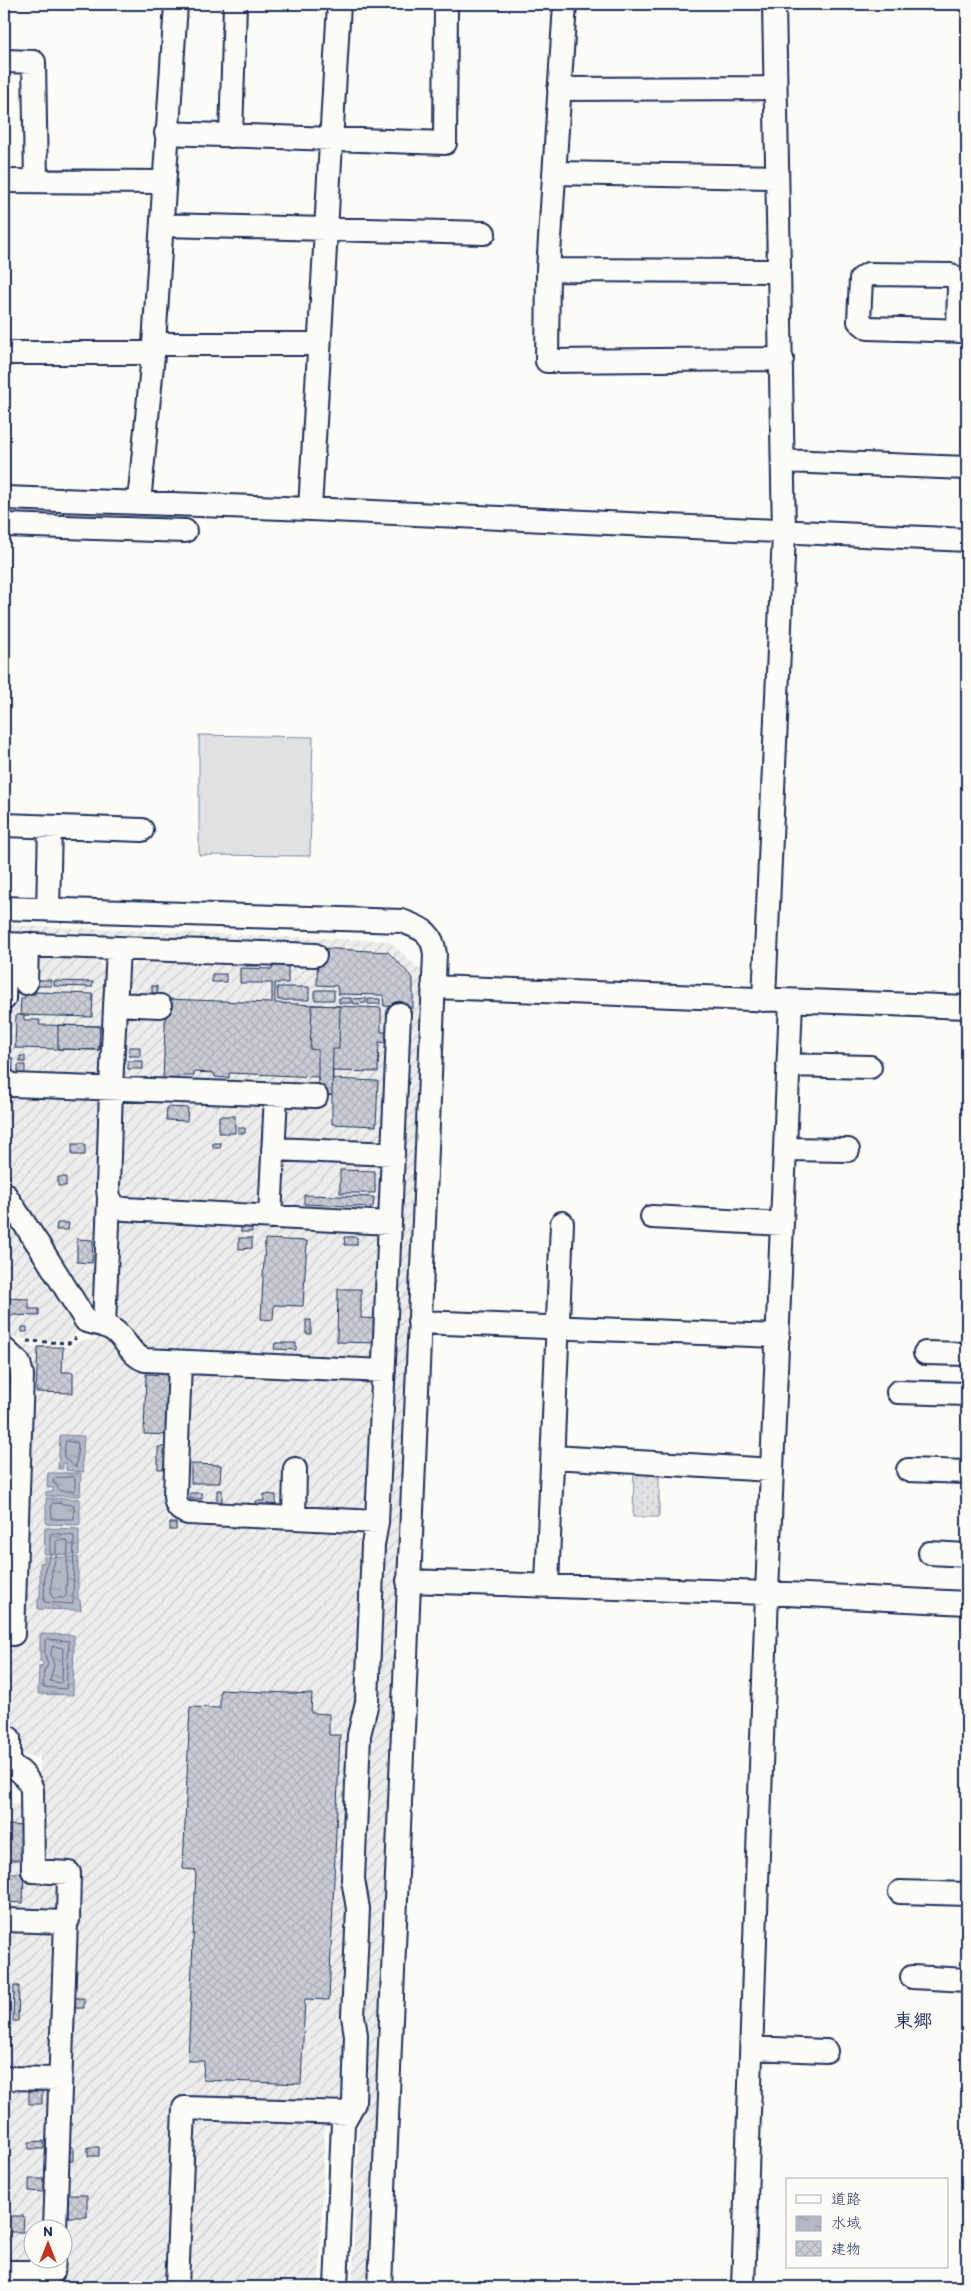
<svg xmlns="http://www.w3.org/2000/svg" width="971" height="2291" viewBox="0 0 971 2291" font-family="Itim,'Klee One',sans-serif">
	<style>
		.industrial { fill: url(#industrial-furrows) }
		.green { fill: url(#green-dots); stroke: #7e88a0 }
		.pitch { fill: #e0e1e3; stroke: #7e88a0 }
		.water { fill: url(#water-ripples); stroke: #76819c }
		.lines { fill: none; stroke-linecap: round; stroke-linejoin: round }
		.shore { stroke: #586687; stroke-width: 1 }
		.building { fill: url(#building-cross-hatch); stroke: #1b2f5e }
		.minor-casing { stroke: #1b2f5e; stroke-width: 26 }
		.path { stroke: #1b2f5e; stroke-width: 3; stroke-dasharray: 4 4; stroke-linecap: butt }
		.minor { stroke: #fdfcf7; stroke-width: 22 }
		.labels { text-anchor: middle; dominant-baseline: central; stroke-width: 4; stroke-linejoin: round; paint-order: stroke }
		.quarter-label { font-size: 19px; font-weight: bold; fill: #1b2f5e; stroke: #fdfcf7 }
	</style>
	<defs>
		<pattern id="industrial-furrows" width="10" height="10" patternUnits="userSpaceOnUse" patternTransform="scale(1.25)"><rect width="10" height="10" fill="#edeeec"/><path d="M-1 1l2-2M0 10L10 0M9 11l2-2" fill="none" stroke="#cbcccd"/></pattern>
		<pattern id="green-dots" width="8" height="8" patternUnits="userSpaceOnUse" patternTransform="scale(1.25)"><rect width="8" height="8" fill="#e0e1e3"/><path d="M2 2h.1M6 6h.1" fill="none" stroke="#c0c1c5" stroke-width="1.8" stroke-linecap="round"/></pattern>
		<pattern id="water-ripples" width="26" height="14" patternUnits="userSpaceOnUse" patternTransform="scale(1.25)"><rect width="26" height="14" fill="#b3b8c5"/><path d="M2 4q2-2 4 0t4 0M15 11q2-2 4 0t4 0" fill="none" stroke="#9196a3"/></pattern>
		<pattern id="building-cross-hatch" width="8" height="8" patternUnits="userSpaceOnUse" patternTransform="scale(1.25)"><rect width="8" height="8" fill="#c9ccd3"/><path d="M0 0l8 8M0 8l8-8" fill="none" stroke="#acb0b8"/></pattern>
	</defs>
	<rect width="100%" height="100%" fill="#fdfcf7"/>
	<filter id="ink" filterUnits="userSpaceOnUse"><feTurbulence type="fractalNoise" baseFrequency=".02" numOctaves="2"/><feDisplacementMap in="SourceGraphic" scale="10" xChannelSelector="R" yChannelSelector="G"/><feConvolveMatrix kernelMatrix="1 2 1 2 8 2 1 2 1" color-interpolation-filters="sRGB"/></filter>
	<g filter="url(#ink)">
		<!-- industrial -->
		<path class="industrial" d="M4,925L389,941L423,972L371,2287H352L368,1908L362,1880L389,1143L280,1139L281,1102L128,1083L124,1077L127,1017L129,1013L127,976L130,969L142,959L4,934Z
			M34,955L89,957L100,963L107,971L104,1078H16L7,1072L10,959Z
			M4,1090L95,1095L101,1104L100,1159L95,1166L93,1204L96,1206L95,1220L99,1226L98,1306L88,1307L4,1180Z
			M134,1097L270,1102L265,1207L129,1198L125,1195L119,1185L121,1106Z
			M279,1159L387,1164L386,1212L277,1206Z
			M4,1210L61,1298L79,1329L75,1335L67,1341L13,1338L4,1342Z
			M117,1219L384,1232L379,1355L366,1365L139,1354L114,1321Z
			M112,1338L174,1367L168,1520L350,1529L363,1544L349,1910L350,2035L347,2104L173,2098L165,2287H4V2282H58L59,2259L62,2258L76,1868L39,1865L40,1757L23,1756L4,1738V1552H10L12,1345L69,1347L78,1341Z
			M4,1360L12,1369L11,1542L4,1541Z
			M193,1367L366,1377L375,1386L372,1503L361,1512L308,1510L300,1501H288L277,1509L187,1504L181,1496L185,1376Z
			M4,1803H27L28,1876L64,1878L63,1914L4,1912Z
			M4,1927L47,1932L56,1941L53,2057L45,2062L44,2069H4Z
			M4,2086L45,2087L50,2091L49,2228H32V2258L41,2259L35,2262H4Z
			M192,2118L325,2122L319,2287H184Z"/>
		<!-- green -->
		<path class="green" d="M634,1473H659V1517H633Z"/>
		<!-- pitch -->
		<path class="pitch" d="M199,735L313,737L310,856L199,855Z"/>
		<!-- water -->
		<path class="water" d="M60,1435L84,1436L82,1465L84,1472L66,1470V1463H63V1469H58Z
			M48,1473H81L80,1496H46V1492H53V1488L47,1487Z
			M46,1498L80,1499V1525L46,1524Z
			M45,1528L79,1529V1555L44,1554Z
			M44,1557H78V1599L80,1600L81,1610L38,1609V1599L40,1597V1563L44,1562Z
			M40,1634L74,1635L73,1695L38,1694L39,1666L43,1665V1662L40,1661Z"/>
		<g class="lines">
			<!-- shore -->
			<path class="shore" d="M66,1441L78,1443L76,1468L64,1457Z
				M73,1477L75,1479V1489L73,1491H60L53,1481L55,1478Z
				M53,1503L74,1505V1519H52L51,1505Z
				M52,1533L74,1536L73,1602L72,1604L44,1602L45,1568L50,1556V1535Z
				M58,1540H66L68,1542L66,1596L64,1598H53L51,1595L52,1570L56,1557V1542Z
				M48,1639L69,1641L66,1689L43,1687L44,1671L48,1665L45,1656V1641Z
				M53,1646L63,1648L62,1681L60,1683L50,1681L54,1665L51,1654Z"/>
		</g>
		<!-- building -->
		<path class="building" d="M318,948L388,952L413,978V1008L384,1006L383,995L338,994L337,986L317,985Z
			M258,961V966H246V962Z
			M272,966H288V983H275V1003L381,1008V1032H391V1043L379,1042L378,1072L333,1071V1079L378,1081L376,1126L332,1124V1095H318V1077L229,1073V1078L215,1077L214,1073L194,1072V1076H177V1082H163L166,999L272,1003V983H240V968L272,969Z
			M212,974H226V982H212Z
			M34,980H51V986H34Z
			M54,981L93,982L92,987L54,986Z
			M152,986H157V993H152Z
			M277,987H309V1000H278Z
			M315,990H334V1000H315Z
			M35,992L93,994L92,1017L20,1015L21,998H25V994H35Z
			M339,998H351V1003H339Z
			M366,998V1003L354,1004L353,999Z
			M368,999H380V1004H368Z
			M312,1005L340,1006L339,1049H333L332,1095H318V1050L310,1049Z
			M16,1015H24V1020H40L39,1025L100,1026L99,1050L15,1048Z
			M58,1025L100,1026L99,1050L58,1049Z
			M129,1047H140V1056H129Z
			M20,1056H25V1062H20Z
			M9,1058H13V1071H9Z
			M128,1061H143V1069H128Z
			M18,1065H25V1075H18Z
			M167,1107L188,1108L187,1121L166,1120Z
			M219,1116H235V1133H219Z
			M238,1128H245V1133H238Z
			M213,1143H221L220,1148H213Z
			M72,1144H85V1155H72Z
			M340,1170L375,1171V1193H340Z
			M58,1177H66V1186H58Z
			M304,1195L374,1197L373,1207L304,1204Z
			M57,1223H69L68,1230H56Z
			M241,1227H252V1232H241Z
			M344,1237H357V1245H345Z
			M239,1238H252V1248L239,1249Z
			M77,1239L93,1240L92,1263L77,1262Z
			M265,1239L307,1241L303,1306L274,1305L273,1320L261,1319Z
			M338,1289H361V1318L378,1319V1343L337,1342Z
			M4,1298L29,1299V1309H39V1316L13,1315L11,1317H4Z
			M306,1320H311V1334H306Z
			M22,1327H27V1332H22Z
			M275,1343H296V1350L274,1349Z
			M38,1347H63L62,1372H73V1393L36,1392Z
			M146,1374L171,1375L169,1435L144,1434Z
			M158,1447H166V1469H158Z
			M191,1464L221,1465L220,1483H191Z
			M217,1490H222V1502H217Z
			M190,1493H202V1499H190Z
			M264,1494L276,1495V1506H256V1501H264Z
			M170,1523H176V1530H170Z
			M220,1690L312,1694L311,1713L329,1714V1735H340L329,2000L305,1999L301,2084L203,2080L204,2061H188L196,1870L183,1869L190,1707L220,1708Z
			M8,1825L25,1826L24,1860H7Z
			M4,1873H24L23,1903L4,1902Z
			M4,1986H9L8,2020H4Z
			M14,1986H19L18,2021H13Z
			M75,1998H84V2008H75Z
			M29,2091H42V2104H29Z
			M44,2141V2149H29V2142Z
			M66,2146L73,2147V2161H66Z
			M88,2147H99V2156H88Z
			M29,2179H44V2192L29,2191Z
			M68,2195H87V2217H68Z
			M4,2216H24L23,2232H9L6,2257H4Z"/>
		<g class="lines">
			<defs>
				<path id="minor" d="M565,4L548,270L547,361L782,359
					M4,61L34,62L36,181
					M559,89L775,88
					M166,133L445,143L446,4
					M231,136L235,4
					M554,173L777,177
					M4,181L164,182
					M163,225L484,233
					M548,270L778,271
					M958,331L959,286L957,280L951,275L868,274L861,279L859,321L868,328L967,331
					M154,344H319
					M4,353H153
					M784,461L967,468
					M4,498L310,509L967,540
					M139,503L154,344L176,4
					M310,509L339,4
					M4,525L185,531
					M4,825L142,830
					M4,908L402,921C422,929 432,931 435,954L380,2287
					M48,909L50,827
					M4,944L315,955
					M118,948L111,1088L108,1189L109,1198L115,1207L125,1209L390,1223
					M26,983L27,944
					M433,987L967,1007
					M4,999L6,944
					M764,1000L784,533L774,4
					M115,1004L160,1006
					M788,1065L870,1067
					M4,1080L12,1085L316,1096
					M273,1149L393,1154
					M785,1149L848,1150
					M4,1193L40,1247L86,1321C97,1324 108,1325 116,1332C127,1342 131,1355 145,1360L384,1371
					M270,1217L276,1095
					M652,1217L782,1224
					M419,1322L778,1336
					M104,1326L109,1198
					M4,1349L19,1363L22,1375L13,1634
					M925,1353L967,1354
					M180,1362L175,1496C176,1506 178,1510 188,1513L377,1522
					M898,1392L967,1394
					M553,1457L772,1470
					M908,1470L967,1472
					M294,1518L295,1469
					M930,1553L967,1555
					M408,1581L767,1593L967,1603
					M547,1585L562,1223
					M4,1765C19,1766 27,1777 32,1789L33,1871L69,1873L68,1920L66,1922
					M9,1766V1738
					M900,1892L967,1894
					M4,1920L66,1922L55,2228
					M912,1977L967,1980
					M752,2048L826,2051
					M4,2078L60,2079
					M4,2272H53L54,2258
					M177,2287L184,2108L348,2113
					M336,2287L343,2123L354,2103L356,2035L353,2016L358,1909L353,1879L359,1735L367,1702L373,1545L377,1522L399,1014
					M743,2287L767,1593L791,1001"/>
			</defs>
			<!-- minor casing -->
			<use href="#minor" class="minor-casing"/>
			<!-- path -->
			<path class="path" d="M27,1341L69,1343L76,1338"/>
			<!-- minor -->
			<use href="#minor" class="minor"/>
		</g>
	</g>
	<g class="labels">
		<!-- quarter labels -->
		<g class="quarter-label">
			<text x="913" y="2020">東郷</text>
		</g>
	</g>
	<!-- margin -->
	<rect width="971" height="2291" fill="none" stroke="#fdfcf7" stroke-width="20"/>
	<rect x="10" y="10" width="951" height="2271" fill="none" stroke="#1b2f5e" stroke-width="2" filter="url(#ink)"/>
	<!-- legend -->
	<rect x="786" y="2178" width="162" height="90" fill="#fdfcf7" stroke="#a3aaba"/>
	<rect x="796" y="2195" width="25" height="8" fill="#fdfcf7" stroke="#a3aaba"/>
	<text x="831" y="2204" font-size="15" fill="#1b2f5e">道路</text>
	<rect x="796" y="2216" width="25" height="15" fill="url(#water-ripples)" stroke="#a3aaba"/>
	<text x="831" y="2228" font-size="15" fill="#1b2f5e">水域</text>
	<rect x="796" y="2241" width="25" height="15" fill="url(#building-cross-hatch)" stroke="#a3aaba"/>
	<text x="831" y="2254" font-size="15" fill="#1b2f5e">建物</text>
	<!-- north arrow -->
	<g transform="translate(48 2244)"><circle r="24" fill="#fdfcf7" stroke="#a3aaba"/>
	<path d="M0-4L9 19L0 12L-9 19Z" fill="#c8321e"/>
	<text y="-8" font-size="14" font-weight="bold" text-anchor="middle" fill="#1b2f5e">N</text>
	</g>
</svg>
